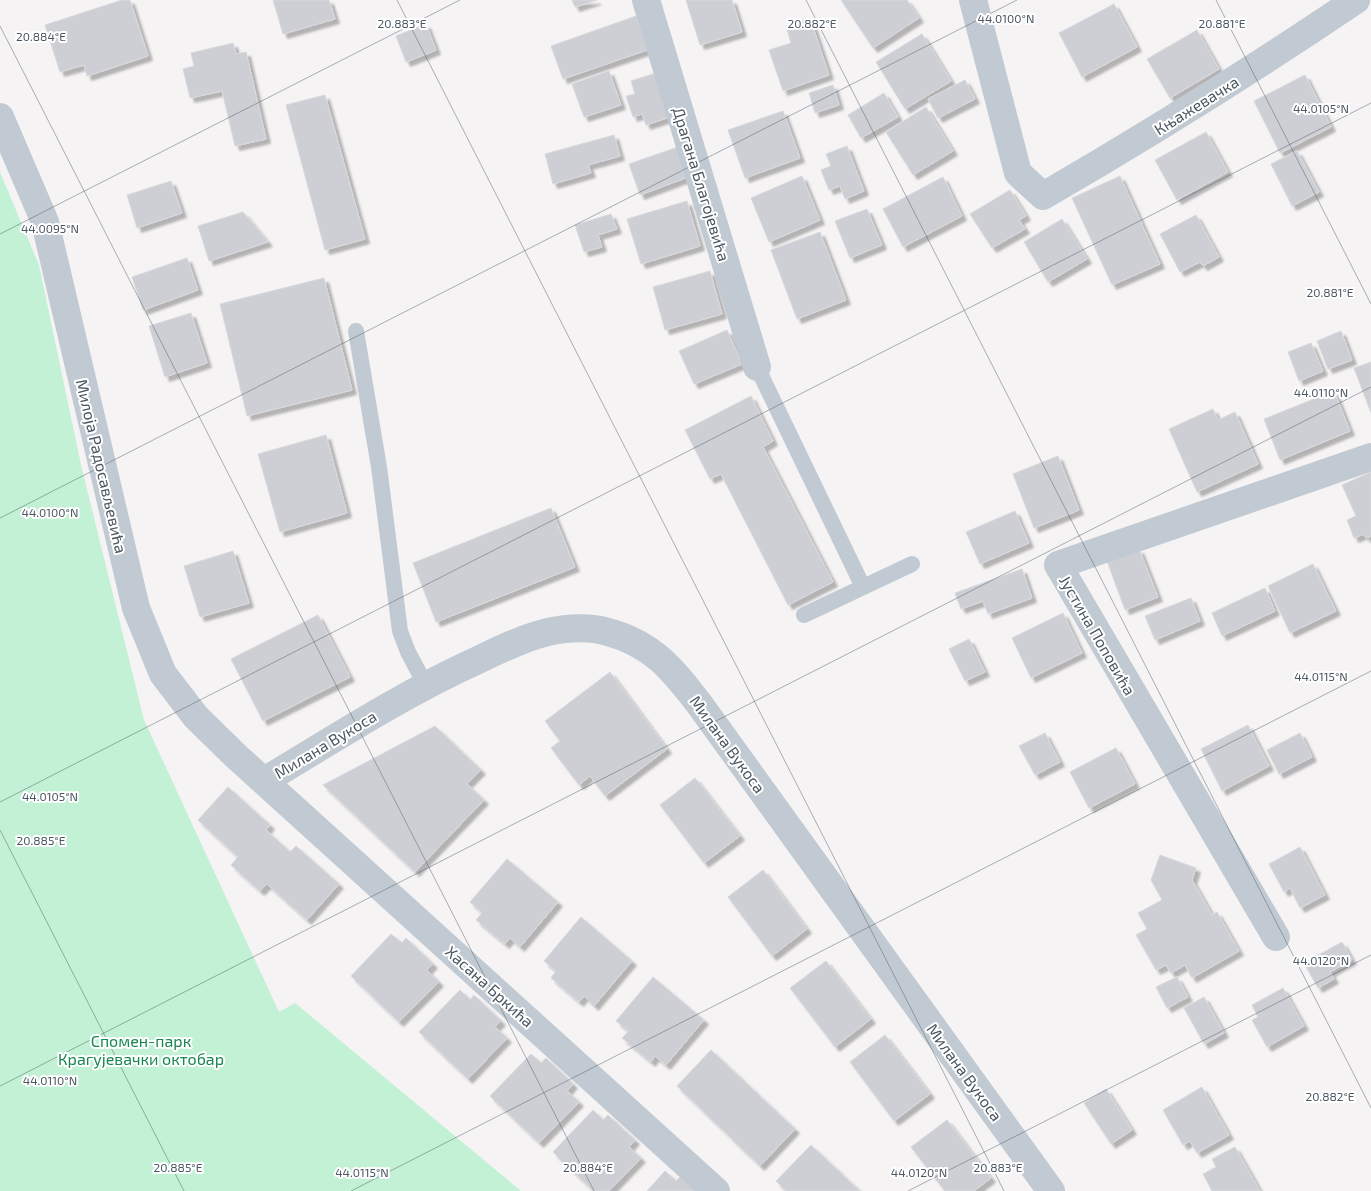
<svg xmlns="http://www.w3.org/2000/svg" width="1371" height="1191" viewBox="0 0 1371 1191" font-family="'Exo 2',sans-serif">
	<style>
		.green { fill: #c3f1d5 }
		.building { fill: #cdcfd5; stroke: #d7d9de; filter: url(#shadow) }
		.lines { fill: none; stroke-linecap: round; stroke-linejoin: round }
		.lane { stroke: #c1cad2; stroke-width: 16 }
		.street { stroke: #c1cad2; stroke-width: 28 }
		.ticks { fill: none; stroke: #4a5661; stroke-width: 1; stroke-opacity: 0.45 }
		.labels { text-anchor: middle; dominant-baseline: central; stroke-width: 4; stroke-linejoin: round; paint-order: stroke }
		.street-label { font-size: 16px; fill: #4a5661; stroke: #fff }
		.park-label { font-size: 16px; fill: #17864f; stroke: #fff }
		.ticks-label { font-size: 12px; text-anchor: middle; fill: #4a5661; stroke: #fff; stroke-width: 4; stroke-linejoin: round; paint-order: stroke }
	</style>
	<defs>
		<filter id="shadow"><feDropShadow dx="4.5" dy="4.5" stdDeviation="1" flood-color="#0004"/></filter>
	</defs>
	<rect width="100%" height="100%" fill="#f5f3f3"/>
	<!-- green -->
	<path class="green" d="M0,172L39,265L81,465L144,720L279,1012L295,1003L521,1191H0Z"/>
	<!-- building -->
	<path class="building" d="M122,0H130L148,56L87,76L84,65L60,72L45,25Z
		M273,0H329L335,19L283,34Z
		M572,0H597L575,7Z
		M686,0H732L742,32L700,45Z
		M841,0H907L919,18L873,48Z
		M1114,4L1137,47L1082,77L1059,33Z
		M636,16L647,50L563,79L551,46Z
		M810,18L829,75L783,91L769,50L791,43L786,26Z
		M426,24L436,50L406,62L396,36Z
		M1197,30L1219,69L1170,98L1147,59Z
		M922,34L951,81L905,109L876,62Z
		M233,43L236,54L246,52L266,139L235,146L222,91L190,98L183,69L194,66L191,53Z
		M609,71L621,105L584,117L572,84Z
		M659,72L673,116L646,125L642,114L633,117L626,96L635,94L631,81Z
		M1305,75L1331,127L1280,153L1254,101Z
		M965,80L975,99L938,118L928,99Z
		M833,85L839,105L815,113L809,93Z
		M884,93L898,117L861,138L848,115Z
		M325,95L365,239L325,250L286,105Z
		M926,107L953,151L913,175L886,132Z
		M783,111L800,158L745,178L728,130Z
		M1206,132L1228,172L1177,200L1155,160Z
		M614,135L620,156L588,165L591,173L553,184L545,154Z
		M847,146L864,191L845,199L840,186L829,190L821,170L831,166L826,154Z
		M678,147L688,177L640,195L629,164Z
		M1297,151L1319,192L1292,206L1271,164Z
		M802,176L820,220L769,242L751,198Z
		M1120,176L1160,264L1112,285L1072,198Z
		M943,177L962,216L903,247L883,209Z
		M171,181L182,213L137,228L127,195Z
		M1010,190L1026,216L1019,220L1025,229L992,248L970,214Z
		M687,201L700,246L641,264L627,219Z
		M867,209L882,245L850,258L835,221Z
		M243,212L268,242L209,261L198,226Z
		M611,214L617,229L598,235L602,247L584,252L575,225Z
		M1196,215L1219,257L1203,266L1200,262L1180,272L1160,234Z
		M1062,219L1087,259L1048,282L1024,242Z
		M820,232L846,300L797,319L771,250Z
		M187,258L198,290L143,310L132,277Z
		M710,271L722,314L665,330L653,287Z
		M324,278L352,390L247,416L220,304Z
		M191,313L207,363L165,377L149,326Z
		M727,330L742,364L694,384L679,351Z
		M1341,331L1352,360L1328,369L1317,341Z
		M1311,343L1323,371L1299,381L1288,352Z
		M1371,362V413L1354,368Z
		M1334,391L1350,431L1280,460L1264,419Z
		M751,396L773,441L763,447L833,582L788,605L721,474L710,479L685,430Z
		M1213,409L1218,420L1235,412L1258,464L1197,492L1169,429Z
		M326,435L347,513L280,532L258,454Z
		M1058,456L1079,510L1034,528L1013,474Z
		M1371,472V536L1366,538L1364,534L1354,538L1347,520L1356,516L1342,485Z
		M551,508L575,567L436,622L413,563Z
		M1015,511L1029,543L980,564L966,532Z
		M1139,549L1158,597L1125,610L1107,561Z
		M233,551L249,603L200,617L184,566Z
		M1313,564L1336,611L1290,633L1268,586Z
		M1022,569L1032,598L988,614L983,601L961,609L955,593Z
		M1265,588L1275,611L1222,636L1212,613Z
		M1191,598L1200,621L1155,640L1145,616Z
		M1063,613L1082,653L1031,678L1012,638Z
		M318,615L350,677L263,721L231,659Z
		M969,639L985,672L965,681L949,649Z
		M610,672L667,749L605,796L590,776L579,785L551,748L560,741L545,721Z
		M1248,725L1269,766L1222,791L1201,749Z
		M435,726L481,770L467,784L484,800L415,872L323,785Z
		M1045,733L1060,762L1035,775L1019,746Z
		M1300,733L1312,757L1279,774L1267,750Z
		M1116,748L1135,784L1089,808L1070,772Z
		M695,778L740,836L704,863L660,805Z
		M228,787L270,825L266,830L290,852L296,846L339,884L307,920L267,884L260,891L231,865L238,857L198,820Z
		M1300,847L1325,895L1300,908L1290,888L1284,892L1269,864Z
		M1160,855L1196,868L1192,880L1212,915L1217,912L1239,951L1192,978L1185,965L1171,973L1166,965L1156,970L1136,935L1147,929L1138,913L1162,900L1151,880Z
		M507,859L558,902L520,947L510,938L505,944L476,920L482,913L470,902Z
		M763,870L807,929L772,956L728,897Z
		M581,917L632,961L594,1006L584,996L579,1002L551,978L556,971L544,961Z
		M391,934L402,943L406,938L433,964L427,970L439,982L399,1022L351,976Z
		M1342,942L1352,960L1330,972L1334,979L1318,988L1304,963Z
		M826,961L871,1019L835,1047L790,988Z
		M653,977L704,1020L666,1065L655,1056L651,1062L622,1038L629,1031L616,1021Z
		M1177,977L1188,997L1167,1008L1156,987Z
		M1283,988L1304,1026L1267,1047L1252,1020L1258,1017L1252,1005Z
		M460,990L470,1000L474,995L501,1021L495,1027L507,1038L468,1079L419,1032Z
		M1204,997L1224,1033L1204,1044L1184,1008Z
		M885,1035L930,1094L894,1121L850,1062Z
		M711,1050L795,1129L760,1166L677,1086Z
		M531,1054L541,1063L546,1058L573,1084L567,1091L579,1102L539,1143L490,1096Z
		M1202,1087L1229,1135L1197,1153L1190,1141L1183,1145L1163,1110Z
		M1106,1089L1132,1130L1111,1144L1084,1103Z
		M593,1110L603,1120L608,1115L635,1140L629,1147L641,1158L609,1191H593L553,1152Z
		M947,1120L991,1178L974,1191H945L911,1147Z
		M811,1145L860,1191H786L776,1181Z
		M1235,1147L1260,1191H1212L1203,1174L1216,1167L1212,1159Z
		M665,1171L676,1181L681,1176L697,1191H647Z"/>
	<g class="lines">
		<!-- lane -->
		<path class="lane" d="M356,331L379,467L400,631L408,652L425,684
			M757,367L863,587
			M804,615L912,564"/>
		<!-- street -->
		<path class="street" d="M646,0L757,367
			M973,0L1018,173L1043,196C1150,134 1254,69 1356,0
			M0,117L45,222L136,608L163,674L196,717L237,757L716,1191
			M264,781C334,739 403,694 478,660C499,650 521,639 544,633C565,628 587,626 608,632C653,644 673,670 700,705L1051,1191
			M1276,937L1058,565L1371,457"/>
	</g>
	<!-- ticks -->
	<path class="ticks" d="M397,0L1004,1191M806,0L1371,1108M1216,0L1371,304M0,26L594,1191M0,234L460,0M0,518L1017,0M0,802L1371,103M0,830L184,1191M0,1086L1371,387M351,1191L1371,671M908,1191L1371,955"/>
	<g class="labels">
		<!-- street labels -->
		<g class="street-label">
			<text transform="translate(1196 105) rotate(-32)">Књажевачка</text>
			<text transform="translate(702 184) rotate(73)">Драгана Благојевића</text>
			<text transform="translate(102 466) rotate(77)">Милоја Радосављевића</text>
			<text transform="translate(1098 635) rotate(60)">Јустина Поповића</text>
			<text transform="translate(325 744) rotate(-31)">Милана Вукоса</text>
			<text transform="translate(728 744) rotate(54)">Милана Вукоса</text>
			<text transform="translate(490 986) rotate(42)">Хасана Бркића</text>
			<text transform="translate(965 1072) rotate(54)">Милана Вукоса</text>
		</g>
		<!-- park labels -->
		<g class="park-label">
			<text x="141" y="1040">Спомен-парк<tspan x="141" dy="18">Крагујевачки октобар</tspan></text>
		</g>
	</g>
	<g class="ticks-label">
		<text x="1006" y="23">44.0100°N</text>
		<text x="402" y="28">20.883°E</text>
		<text x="812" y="28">20.882°E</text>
		<text x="1222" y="28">20.881°E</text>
		<text x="41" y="41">20.884°E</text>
		<text x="1321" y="113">44.0105°N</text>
		<text x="50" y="233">44.0095°N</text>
		<text x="1330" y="297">20.881°E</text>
		<text x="1321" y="397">44.0110°N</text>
		<text x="50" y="517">44.0100°N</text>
		<text x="1321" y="681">44.0115°N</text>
		<text x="50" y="801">44.0105°N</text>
		<text x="41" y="845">20.885°E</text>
		<text x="1321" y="965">44.0120°N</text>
		<text x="50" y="1085">44.0110°N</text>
		<text x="1330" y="1101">20.882°E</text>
		<text x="178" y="1172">20.885°E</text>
		<text x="588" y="1172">20.884°E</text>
		<text x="998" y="1172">20.883°E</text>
		<text x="362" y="1177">44.0115°N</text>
		<text x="919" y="1177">44.0120°N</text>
	</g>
</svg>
